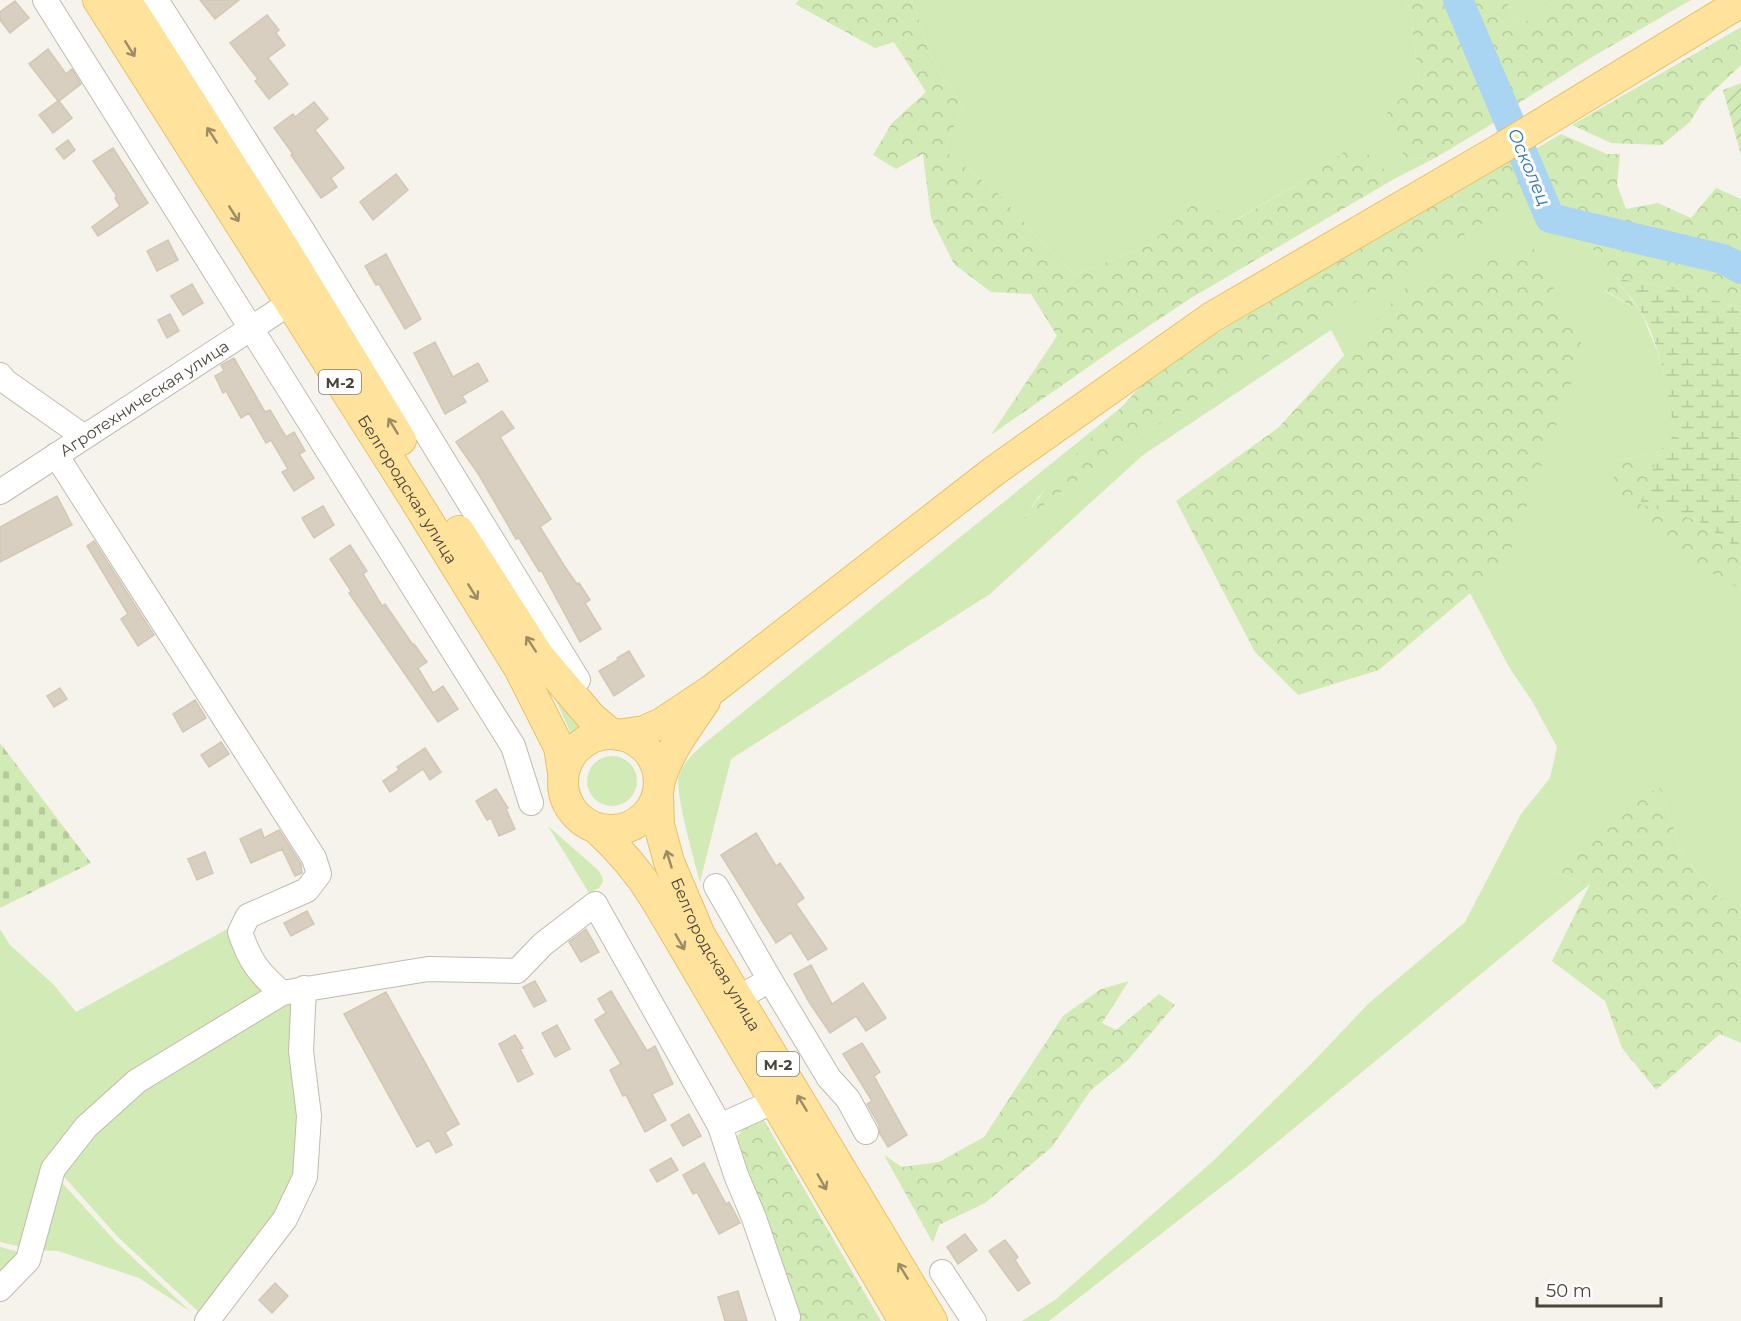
<svg xmlns="http://www.w3.org/2000/svg" width="1741" height="1321" viewBox="0 0 1741 1321" font-family="Montserrat,sans-serif">
	<style>
		.green { fill: #d2eab5 }
		.forest { fill: url(#forest-crowns) }
		.wetland { fill: url(#wetland-marsh) }
		.cemetery { fill: url(#cemetery-stones) }
		.garden { fill: url(#garden-furrows) }
		.lines { fill: none; stroke-linecap: round; stroke-linejoin: round }
		.river { stroke: #a9d4f2; stroke-width: 30 }
		.building { fill: #d8cfc1; stroke: #d3c7b4; stroke-width: 1.5 }
		.minor-casing { stroke: #c2bbae; stroke-width: 26 }
		.major-casing { stroke: #e6c16a; stroke-width: 32 }
		.minor { stroke: #fff; stroke-width: 24 }
		.major { stroke: #ffe39c; stroke-width: 30 }
		.oneway { stroke: #9c8c66 }
		.labels { text-anchor: middle; dominant-baseline: central; stroke-width: 6; stroke-linejoin: round; paint-order: stroke }
		.shield { fill: #fff; stroke: #817c74; stroke-width: 1.5 }
		.shield-label { font-size: 15px; font-weight: bold; fill: #4b4439 }
		.street-label { font-size: 16px; fill: #4b4439; stroke: #fff }
		.water-label { font-size: 18px; font-style: italic; fill: #2e7ab2; stroke: #fff }
	</style>
	<defs>
		<pattern id="forest-crowns" width="20" height="18" patternUnits="userSpaceOnUse" patternTransform="scale(1.5)"><rect width="20" height="18" fill="#d2eab5"/><path d="M2 6a3 3 0 1 1 6 0M12 15a3 3 0 1 1 6 0" fill="none" stroke="#b6ca9c"/></pattern>
		<pattern id="wetland-marsh" width="20" height="14" patternUnits="userSpaceOnUse" patternTransform="scale(1.5)"><rect width="20" height="14" fill="#d2eab5"/><path d="M1 5h8M5 5V1M11 12h8M15 12V8" fill="none" stroke="#b6ca9c"/></pattern>
		<pattern id="cemetery-stones" width="16" height="16" patternUnits="userSpaceOnUse" patternTransform="scale(1.5)"><rect width="16" height="16" fill="#d2eab5"/><path d="M2 7V4a2 2 0 0 1 4 0v3zM10 15v-3a2 2 0 0 1 4 0v3z" fill="#b6ca9c"/></pattern>
		<pattern id="garden-furrows" width="10" height="10" patternUnits="userSpaceOnUse" patternTransform="scale(1.5)"><rect width="10" height="10" fill="#d2eab5"/><path d="M-1 1l2-2M0 10L10 0M9 11l2-2" fill="none" stroke="#b6ca9c"/></pattern>
	</defs>
	<rect width="100%" height="100%" fill="#f6f3ec"/>
	<!-- green -->
	<path class="green" d="M912,0H1406L1410,8L1419,80L1406,159L1435,158L1394,179L1356,144L1310,177L1235,220L1198,201L1149,245L1075,275L1044,245L998,193L943,149L963,108L933,63Z
		M1506,0H1556L1518,27Z
		M1537,189L1542,216L1582,236L1605,264V291L1641,312L1658,353L1670,396L1674,435L1659,452L1616,461L1734,584L1741,589V913L1715,894L1682,854L1661,788L1550,871L1590,884L1247,1167L1049,1321H1022L1055,1300L1213,1161L1312,1063L1368,1004L1465,922L1521,814L1550,778L1557,747L1532,701L1509,667L1331,330L1143,455L990,594L731,759L700,882C695,863 674,791 679,776C685,755 711,739 727,725L1129,401L1038,497L1025,518L1129,443Z
		M553,694L585,728L573,738Z
		M587 781a25 25 0 1 1 50 0a25 25 0 1 1-50 0Z
		M548,826L598,870L602,876L603,882L599,888L589,893Z
		M242,921L276,992L84,1124L30,1249L0,1242V929L10,945L54,985L76,1012Z
		M294,995L299,1177L204,1317L119,1238L57,1169L139,1086Z
		M54,1174L116,1242L191,1312L139,1278L58,1251L34,1250Z
		M0,1247L27,1254L0,1284Z"/>
	<!-- forest -->
	<path class="forest" d="M799,0H912L933,63L963,108L943,149L998,193L1044,245L1075,275L1149,245L1198,200L1236,220L1310,177L1356,143L1394,179L1191,298L1114,349L991,435L1057,336L1031,294L991,292L954,264L931,218L923,154L896,169L873,155L892,123L926,92L894,42L875,48L795,4Z
		M1406,0H1449L1497,121L1435,158L1406,159L1384,116L1419,80L1410,8Z
		M1470,0H1506L1518,27L1556,0H1691L1592,57L1514,106Z
		M1741,27V65L1703,101L1690,122L1662,145L1611,143L1572,125Z
		M1561,134L1607,154H1620L1617,185L1626,209L1658,203L1691,218L1716,188L1741,199V268L1734,264L1703,258L1741,277V311L1699,293L1615,278L1641,312L1605,290V264L1582,236L1542,216L1536,190L1129,443L1024,519C1059,464 1112,421 1154,371L1514,154L1543,180L1532,151Z
		M1533,247L1584,349L1506,563L1379,670L1298,695L1255,652L1176,501L1278,428L1411,282Z
		M1659,452L1641,504L1697,520L1741,551V589L1667,549L1611,499L1616,461Z
		M1661,788L1682,854L1715,894L1741,913V1043L1720,1034L1656,1090L1622,1048L1605,1001L1552,961L1590,884L1550,871L1620,803Z
		M1129,981L1102,1023L1116,1030L1159,994L1175,1005L1128,1060L1091,1090L1052,1147L985,1203L939,1225L933,1243L884,1155L902,1167L939,1162L984,1137L1063,1016L1101,989Z
		M750,1120H764L881,1321H788L732,1143Z"/>
	<!-- wetland -->
	<path class="wetland" d="M1615,278L1699,293L1741,311V551L1697,520L1640,504L1659,452L1674,435C1670,397 1660,344 1641,312C1634,300 1623,289 1615,278Z"/>
	<!-- cemetery -->
	<path class="cemetery" d="M0,743L91,863L0,908Z"/>
	<!-- garden -->
	<path class="garden" d="M1741,83V155L1723,90Z"/>
	<g class="lines">
		<!-- river -->
		<path class="river" d="M1458,0L1550,218L1723,259L1741,269"/>
	</g>
	<!-- building -->
	<path class="building" d="M200,0H239L215,19Z
		M15,1L29,18L10,33L0,20V12Z
		M267,15L279,30L276,33L285,45L268,58L288,84L269,99L255,81L258,79L230,43Z
		M48,49L66,74L72,69L81,84L59,101L72,118L53,133L39,115L58,101L29,64Z
		M314,102L328,119L315,130L344,168L331,178L337,187L321,198L291,155L293,154L274,128L293,114L295,117Z
		M68,140L75,150L64,159L56,149Z
		M113,148L148,203L98,236L92,227L120,206L115,198L117,196L93,161Z
		M396,174L408,190L373,220L360,202Z
		M168,240L178,260L157,271L147,251Z
		M386,254L421,319L405,329L379,284L376,285L365,266Z
		M192,284L203,303L183,315L171,296Z
		M170,314L179,331L167,338L158,320Z
		M435,342L453,377L478,363L488,381L462,396L466,402L445,414L414,353Z
		M234,358L265,412L270,410L286,437L294,432L305,451L299,454L314,478L294,491L282,472L288,469L271,440L266,443L249,413L241,418L226,391L223,393L215,376L224,371L221,365Z
		M502,411L514,428L500,437L551,519L540,527L567,570L577,584L579,583L590,600L585,603L601,629L580,642L541,570L539,571L519,538L516,539L479,475L456,442Z
		M57,496L72,525L0,562V527Z
		M323,506L334,525L314,538L302,518Z
		M94,541L154,635L138,646L121,619L128,614L87,546Z
		M350,545L367,571L363,574L382,606L385,604L413,645L414,644L427,662L418,668L433,693L443,686L458,709L438,722L349,593L351,591L330,559Z
		M629,651L644,676L614,696L599,671L618,660L617,658Z
		M60,688L67,699L54,707L47,696Z
		M195,700L206,718L183,732L173,714Z
		M221,742L229,754L209,767L201,755Z
		M425,748L441,772L430,780L423,769L390,792L383,781L399,770L397,767Z
		M496,789L508,808L506,809L515,829L499,836L491,818L487,820L476,801Z
		M261,829L264,838L279,830L301,864L302,873L295,876L282,849L251,863L240,839Z
		M756,833L776,866L780,863L804,898L796,904L827,949L808,960L791,933L776,943L721,855Z
		M205,852L213,873L197,880L188,859Z
		M307,911L314,924L291,936L284,923Z
		M586,929L599,952L581,962L569,942Z
		M811,965L832,1004L863,983L886,1018L866,1031L856,1016L830,1033L809,1002L794,974Z
		M535,981L546,1001L534,1007L523,987Z
		M611,991L647,1051L655,1046L673,1084L652,1094L666,1120L645,1132L626,1095L623,1096L610,1070L621,1064L595,1020L606,1013L598,999Z
		M386,992L459,1124L445,1132L452,1145L436,1153L429,1140L417,1147L344,1014Z
		M557,1025L570,1049L555,1057L542,1033Z
		M515,1035L523,1048L520,1049L533,1074L518,1082L499,1044Z
		M862,1043L880,1072L874,1076L907,1135L888,1147L880,1134L879,1125L867,1104L872,1101L843,1054Z
		M689,1114L701,1136L683,1146L671,1125Z
		M671,1158L678,1170L657,1182L650,1170Z
		M704,1163L726,1204L729,1202L740,1223L719,1234L697,1192L693,1194L683,1175Z
		M965,1234L977,1250L958,1264L947,1247Z
		M1005,1240L1018,1257L1015,1260L1030,1283L1018,1291L989,1251Z
		M275,1283L288,1296L272,1313L259,1300Z
		M738,1291L747,1321H725L718,1297Z"/>
	<g class="lines">
		<defs>
			<g id="minor">
				<path d="M45,0L513,746L531,803"/>
				<path d="M156,0L304,233L291,242"/>
				<path d="M304,233L578,680"/>
				<path d="M0,375L5,381L83,436"/>
				<path d="M56,455L314,858L319,874L307,890L248,916L240,932C250,962 258,972 282,993L428,969L517,971L543,944L595,904L720,1126"/>
				<path id="s1" d="M0,492L290,303"/>
				<path d="M716,886L770,980L738,998"/>
				<path d="M770,980L829,1078L848,1099L866,1132"/>
				<path d="M775,1101L720,1126L736,1175L754,1218L788,1317"/>
				<path d="M942,1272L974,1321"/>
				<path d="M0,1289L28,1260L53,1169L86,1127L137,1081L282,993"/>
				<path d="M207,1321L285,1219L305,1177L309,1116L301,1051L304,988"/>
			</g>
			<g id="major">
				<path id="s2" d="M98,0L412,495L519,668L559,747L563,773"/>
				<path d="M126,0L284,248L401,440"/>
				<path d="M459,531L539,656L591,717L611,734"/>
				<circle cx="611" cy="782" r="48"/>
				<path d="M618,735L644,731L662,723L713,689L994,471L1212,317L1495,152L1741,2"/>
				<path d="M659,784C667,753 687,728 705,701"/>
				<path id="s3" d="M658,795L659,825L669,862L700,935L932,1321"/>
				<path d="M596,828C620,850 639,872 656,900L904,1321"/>
			</g>
		</defs>
		<!-- minor casing -->
		<use href="#minor" class="minor-casing"/>
		<!-- major casing -->
		<use href="#major" class="major-casing"/>
		<!-- minor -->
		<use href="#minor" class="minor"/>
		<!-- major -->
		<use href="#major" class="major"/>
	</g>
	<!-- one-way arrows -->
	<defs><path id="oneway-shaft" d="M-6 0H5M1.5-3L5.5 0L1.5 3" fill="none" stroke-width="1.6" stroke-linecap="round" stroke-linejoin="round" transform="scale(1.5)"/></defs>
	<g class="oneway">
		<use href="#oneway-shaft" transform="translate(130 49) rotate(58)"/>
		<use href="#oneway-shaft" transform="translate(212 135) rotate(-123)"/>
		<use href="#oneway-shaft" transform="translate(234 214) rotate(58)"/>
		<use href="#oneway-shaft" transform="translate(393 426) rotate(-121)"/>
		<use href="#oneway-shaft" transform="translate(473 592) rotate(58)"/>
		<use href="#oneway-shaft" transform="translate(531 644) rotate(-123)"/>
		<use href="#oneway-shaft" transform="translate(669 859) rotate(-107)"/>
		<use href="#oneway-shaft" transform="translate(680 942) rotate(60)"/>
		<use href="#oneway-shaft" transform="translate(802 1103) rotate(-121)"/>
		<use href="#oneway-shaft" transform="translate(822 1182) rotate(60)"/>
		<use href="#oneway-shaft" transform="translate(903 1271) rotate(-121)"/>
	</g>
	<g class="labels">
		<!-- shield labels -->
		<g class="shield">
			<rect x="319" y="370" width="42" height="24" rx="4.5"/>
			<rect x="757" y="1052" width="42" height="24" rx="4.5"/>
		</g>
		<g class="shield-label">
			<text x="340" y="382">М-2</text>
			<text x="778" y="1064">М-2</text>
		</g>
		<!-- street labels -->
		<g class="street-label">
			<text stroke="none"><textPath href="#s1" startOffset="172">Агротехническая улица</textPath></text>
			<text stroke="none"><textPath href="#s2" startOffset="579">Белгородская улица</textPath></text>
			<text stroke="none"><textPath href="#s3" startOffset="172">Белгородская улица</textPath></text>
		</g>
		<!-- water labels -->
		<g class="water-label">
			<text transform="translate(1529 167) rotate(67)">Осколец</text>
		</g>
	</g>
	<!-- scale -->
	<path d="M1537 1297v9h124v-9" fill="none" stroke="#4b4439" stroke-width="3"/>
	<text x="1546" y="1297" font-size="18" fill="#4b4439" stroke="#ffffff" stroke-width="4.5" paint-order="stroke">50 m</text>
</svg>
